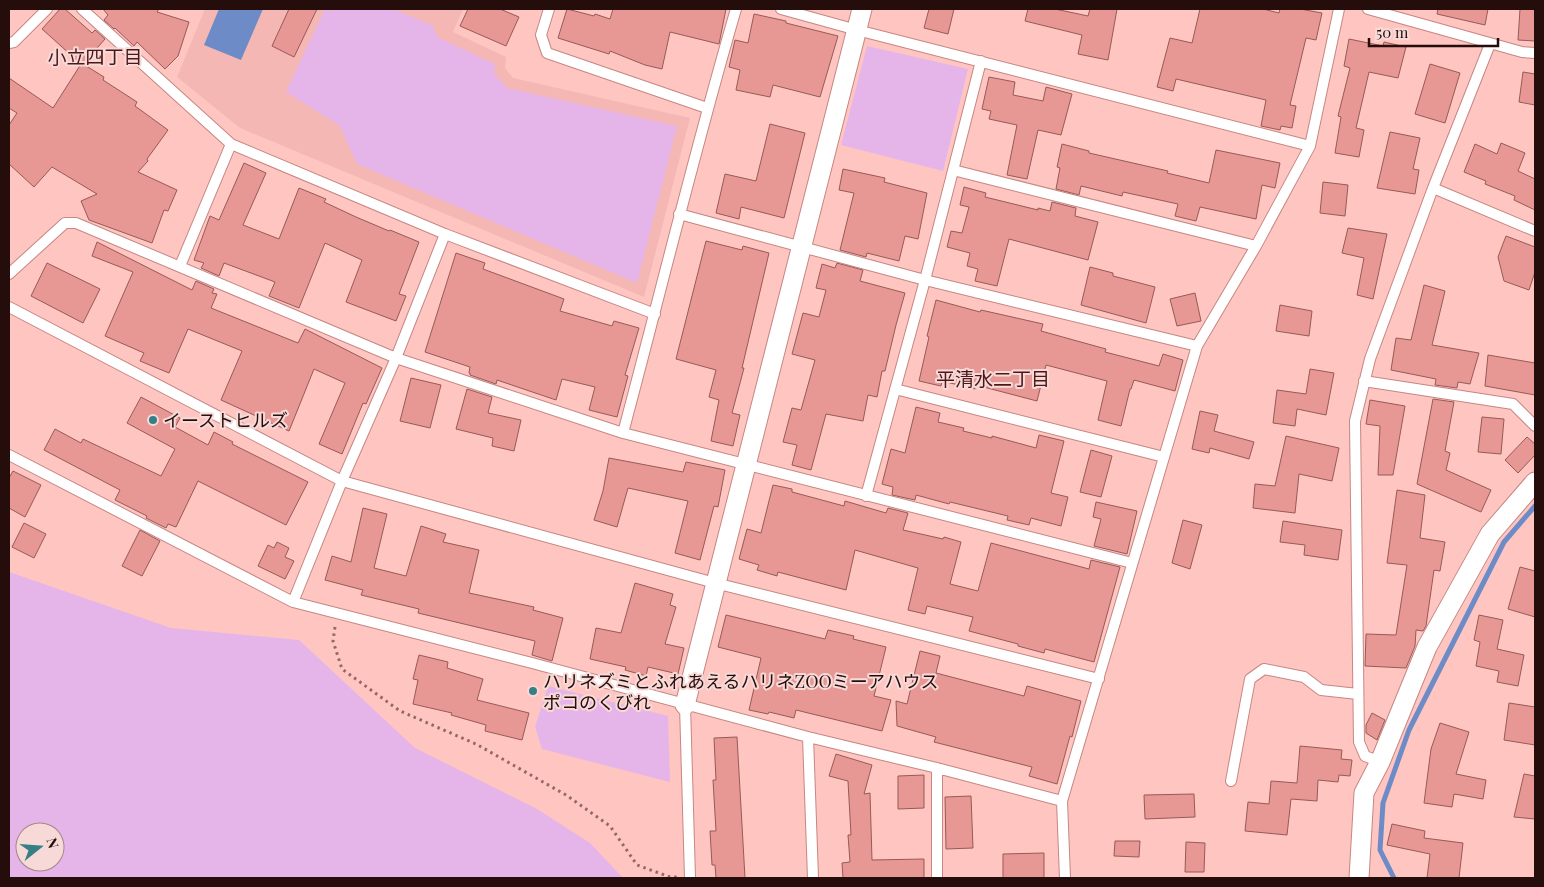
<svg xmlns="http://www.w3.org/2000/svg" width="1544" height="887" viewBox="0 0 1544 887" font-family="'Playfair Display','Noto Sans JP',serif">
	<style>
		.built { fill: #f5b7b3 }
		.green { fill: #e5b5ea; fill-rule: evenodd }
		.water { fill: #6d8bc6 }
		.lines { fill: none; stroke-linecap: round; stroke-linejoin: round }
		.stream { stroke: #6d8bc6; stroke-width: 5 }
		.building { fill: #e79894; stroke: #975a57 }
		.service-casing { stroke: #c78682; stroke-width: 12 }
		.minor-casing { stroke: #c78682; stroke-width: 21 }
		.path { stroke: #916866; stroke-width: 3; stroke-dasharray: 2.5 4; stroke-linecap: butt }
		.service { stroke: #fff; stroke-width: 10 }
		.minor { stroke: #fff; stroke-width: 19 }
		.poi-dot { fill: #377f86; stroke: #f7dad8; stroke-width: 2 }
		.labels { text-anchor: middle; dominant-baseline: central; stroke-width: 4; stroke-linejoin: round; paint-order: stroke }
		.poi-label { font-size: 18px; fill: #250d0c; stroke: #f7dad8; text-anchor: start }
		.neighbourhood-label { font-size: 19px; fill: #4d1718; stroke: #f7dad8 }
	</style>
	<rect width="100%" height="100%" fill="#fec5c1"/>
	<!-- built -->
	<path class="built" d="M205,9H463L453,32L506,57L505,68L513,78L690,118L644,297L240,128L177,77Z"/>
	<!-- green -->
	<path class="green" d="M325,9H393L434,26V31L439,38L495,64L494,73L507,88L677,126L637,283L357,164L340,126L286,92Z
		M867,46L968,69L943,171L841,145Z
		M9,572L171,628L299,640L415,748L537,809L590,843L623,878H9ZM25,832H55V862H25Z
		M548,686L668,716L670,782L542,749L535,727Z"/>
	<!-- water -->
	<path class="water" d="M219,9H263L241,60L204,45Z"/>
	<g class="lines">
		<!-- stream -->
		<path class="stream" d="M1394,878L1380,850L1383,803L1409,730L1504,542L1535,506"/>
	</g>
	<!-- building -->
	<path class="building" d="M60,9H65L92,33L95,30L105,39L83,64L104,77L103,80L137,102L135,106L168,130L147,159L148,161L138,172L177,190L168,211L164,210L152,243L89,220L81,201L97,194L52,167L34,187L9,164V125L17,113L9,108V78L53,108L81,64L42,29Z
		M103,9H159L157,12L189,22L178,56L165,69L137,42L134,46L115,28L114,29L104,20L108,15Z
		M289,9H317L294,57L272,46Z
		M468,9H500L519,17L506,46L460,26Z
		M567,9L594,16L595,14L610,19L613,9H726L719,44L670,32L662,69L645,65L610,51L609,54L558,38Z
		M929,9H954L948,34L924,28Z
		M1028,9H1055L1088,16L1090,9H1117L1108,60L1078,54L1082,35L1025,21Z
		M1200,9H1263L1279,13L1280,9H1300L1322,13L1316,40L1306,38L1290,105L1296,106L1292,128L1281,126L1280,130L1261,126L1266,100L1176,79L1173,91L1157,87L1170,38L1192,43Z
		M1438,9H1488L1485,25L1437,14Z
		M1520,9H1535V41L1518,40Z
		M754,14L786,21V23L838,36L820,97L773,85L770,97L736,90L740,70L729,67L735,40L748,43Z
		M1349,39L1383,46L1384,42L1406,47L1398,78L1369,72L1356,128L1364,130L1359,157L1335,153L1341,117L1338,116L1350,68L1344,66Z
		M1430,64L1460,73L1445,123L1415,114Z
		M1523,72L1535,74V105L1519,102Z
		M989,77L1015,82L1013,95L1043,101L1046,87L1072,94L1061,135L1038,130L1027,179L1007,175L1017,125L989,119L991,111L982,109Z
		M770,124L805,133L784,218L741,207L739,219L716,213L725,174L756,181Z
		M1390,132L1420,138L1413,169L1419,170L1415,194L1377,188Z
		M1501,143L1525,153L1518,171L1535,179V210L1514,200L1515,196L1485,184L1486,181L1464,172L1475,144L1497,154Z
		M1062,144L1089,151V153L1168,171L1167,173L1209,183L1216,150L1280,163L1275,188L1262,185L1256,219L1200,207L1196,221L1175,216L1178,204L1123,192L1122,196L1081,186L1079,195L1056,189L1060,168L1057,167Z
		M244,163L266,173L243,225L279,239L299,188L326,199L324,202L356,217L389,231L390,230L419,242L399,294L406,296L396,321L346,302L362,260L325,243L299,308L269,296L275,282L224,263L219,276L201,268L204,263L194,260L210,216L219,220Z
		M843,169L885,178L884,182L927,193L918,239L905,236L899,261L867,253L866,257L840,250L854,193L839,190Z
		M1323,182L1348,185L1345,216L1320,213Z
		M964,187L986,193L985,197L1038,210V208L1050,211L1052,202L1076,208L1075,216L1098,222L1088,260L1009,239L997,286L975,281L978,269L967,266L970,253L947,247L951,231L962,233L969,207L960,205Z
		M1348,228L1387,234L1373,299L1357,295L1364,258L1342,253Z
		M1506,236L1535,247V272L1529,290L1504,281L1498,257Z
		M706,241L742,250L743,246L769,253L742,368H744L732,413L740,415L733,446L711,441L719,400L709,397L716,370L676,359Z
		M97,242L192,290L196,281L214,289L212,293L217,294L211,308L298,343L305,329L382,368L366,404L363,403L342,454L319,444L345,383L314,369L289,431L221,400L242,351L188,329L169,373L140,361L144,353L105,336L133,272L92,256Z
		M456,253L485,263L483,269L564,299L560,311L612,326L614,321L639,328L625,375L628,376L617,417L589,410L595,387L562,379L556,400L497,380L496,384L470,375V373H469L470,367L425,352Z
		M47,263L100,289L83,323L31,296Z
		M837,263L863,270L860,281L905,293L896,325L885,371H882L877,397L868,395L863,421L826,414L811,470L792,465L797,445L783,442L792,408L801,410L815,360L792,354L803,313L819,317L826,290L816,288L822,264L835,268Z
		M1090,267L1113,273V276L1155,287L1146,323L1081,305Z
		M1424,285L1445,291L1432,345L1479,353L1470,384L1458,382L1457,388L1435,385L1436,379L1391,370L1396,338L1411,340Z
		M1195,293L1201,321L1177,326L1170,299Z
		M936,300L980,312L981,310L1043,324L1041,331L1106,349L1105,352L1159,366L1163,354L1183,360L1175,391L1134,380L1131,389H1130L1121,426L1098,420L1107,381L1046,365L1037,401L976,385L975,389L942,381L941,386L919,381L929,337L927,336Z
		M1280,305L1312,311L1309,336L1276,331Z
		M1488,355L1535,363V395L1485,386Z
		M1310,369L1334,373L1326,415L1297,409L1295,426L1273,423L1277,390L1306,394Z
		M411,378L441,385L430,428L400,421Z
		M467,389L492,397L488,413L521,420L514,451L492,446L493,438L456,429Z
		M141,397L180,418L175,427L208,445L214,432L233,442L232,444L308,482L286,525L198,481L176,527L168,524L166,528L146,518L147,516L115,500L120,490L44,450L55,429L81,443L83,439L161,476L175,449L127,423Z
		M1433,399L1454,402L1445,451L1450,453L1446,470L1491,490L1481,512L1417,484Z
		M1370,400L1405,406L1393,475H1378L1380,426L1366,424Z
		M916,407L940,413L938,422L964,428L963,431L992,438V436L1036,448L1039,435L1064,441L1051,493L1068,497L1061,526L1031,518L1029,525L1007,520L1008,516L950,502L949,504L916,495L915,500L892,495L893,487L882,484L891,449L905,453Z
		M1200,411L1218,415L1214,431L1254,442L1249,459L1210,448L1209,453L1192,449Z
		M1482,417L1504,419L1501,454L1478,452Z
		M1286,436L1339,448L1332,481L1299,474L1295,513L1253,508L1255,484L1275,486Z
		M1527,437L1535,444V455L1518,473L1505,460Z
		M1091,450L1112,456L1101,497L1080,492Z
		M609,458L683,472L686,462L725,470L718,507L714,506L700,560L675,553L688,501L628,488L617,527L594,520L603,491Z
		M13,471L41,485L25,517L9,508V478Z
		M773,485L792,489V492L844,506L845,501L886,513L888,508L908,513L903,530L943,539L944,537L961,542L950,584L978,591L991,543L1089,569L1091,560L1120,567L1094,662L1045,649L1044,653L1018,646V644L969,631L973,617L927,606L925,614L908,610L918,568L855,550L846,590L778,572L777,576L757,570L759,565L739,559L747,529L761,533Z
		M1397,490L1425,495L1420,538L1445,542L1440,571L1434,570L1426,626L1423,631L1416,630L1415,646L1406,668L1365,666L1366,634L1396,635L1407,565L1387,563Z
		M1096,502L1137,511L1127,554L1094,546L1101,519L1093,517Z
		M363,508L387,514L374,568L406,576L421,526L446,534L443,542L479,550L469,593L534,607L533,610L563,618L552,661L532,655L535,641L418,613L419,609L361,595L363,590L325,580L332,556L351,562Z
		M1183,520L1202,525L1190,569L1172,563Z
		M1283,521L1342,530L1338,560L1304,555L1305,545L1280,542Z
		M24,523L46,534L34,558L12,547Z
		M140,530L160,541L142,576L122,566Z
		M277,542L289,548L285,557L294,561L285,579L258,566L268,545L274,548Z
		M1520,567L1535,571V617L1508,609Z
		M635,583L673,594L670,605L676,607L665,644L684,648L678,674L648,667L646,676L625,670L626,667L590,659L596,628L621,633Z
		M726,615L825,639L828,630L854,636L853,639L886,647L874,696L891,700L882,731L796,710L794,718L769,712L768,714L749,710L761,658L718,647Z
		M1479,615L1503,620L1497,649L1524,655L1518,686L1497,682L1499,671L1476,666L1480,642L1474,640Z
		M920,651L940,656L936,673L1024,696L1027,686L1081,701L1072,737L1070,736L1057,784L1029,776L1032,767L934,742L936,737L897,726L896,701L907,704Z
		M419,655L448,662L447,668L483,679L477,700L529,713L522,740L485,731L486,725L451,715L452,713L413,704L418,680L413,679Z
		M1509,703L1535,707V745L1504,740Z
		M1372,713L1385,720L1377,740L1366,733V725Z
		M1440,723L1469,732L1456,774L1486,780L1483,799L1454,794L1452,807L1424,803L1431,749Z
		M737,737L745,878H716L715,865H712L710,831H716L713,780H716L714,738Z
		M1300,746L1342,750L1341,759L1352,760L1350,776L1339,775L1338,782L1318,780L1317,801L1291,799L1287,835L1245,831L1248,802L1269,804L1271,781L1297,783Z
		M836,754L872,765L864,794L870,793L872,860L924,859V878H843L842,863L850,862L848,835H851L848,781L829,776Z
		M1524,774L1535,776V819L1514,817Z
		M924,775V808L898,809V776Z
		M1194,794L1195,817L1145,819L1144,795Z
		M971,796L973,848L946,849L945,797Z
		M1392,824L1425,831L1424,838L1463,843L1459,878H1427L1430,854L1387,845Z
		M1115,841H1140L1139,857L1114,856Z
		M1186,842L1205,843L1204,872H1185Z
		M1044,853V878H1003V854Z"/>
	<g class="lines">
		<defs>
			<path id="service" d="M82,9L231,144
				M549,9L541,35L547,53L707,108
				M781,9L857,30L1310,146
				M1368,9L1522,52L1535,53
				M9,43L14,42L47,9
				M953,170L1256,246
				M1433,188L1535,231
				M679,214L925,280L1197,346
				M180,266L231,144L445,234L655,314
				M9,274L65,223H76L396,358L623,433L1132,563
				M9,307L342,481L715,583L1099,679
				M1364,381L1513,404L1535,426
				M895,389L1164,457
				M623,433C661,291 695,149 736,9
				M9,455L293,602L532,663L808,737L937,768L1062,801
				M866,496L925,280L981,61
				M293,602L342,481L396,358L445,234
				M685,705L690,878
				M808,737L813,878
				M1380,762L1365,756L1359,742L1355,421L1370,359L1433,188L1490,44
				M937,768V878
				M1231,781L1250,679L1264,669L1304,677L1321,690L1358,694
				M1065,878L1062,801L1197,346L1256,246L1310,146L1339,9"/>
			<path id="minor" d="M685,705L862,9
				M1359,878L1364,793L1380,762L1427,647L1490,534L1535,482"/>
		</defs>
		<!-- service casing -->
		<use href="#service" class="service-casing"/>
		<!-- minor casing -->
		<use href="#minor" class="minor-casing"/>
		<!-- path -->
		<path class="path" d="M335,627L333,641L342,669L400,711L476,744L566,795L610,826L637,865L670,877H678"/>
		<!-- service -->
		<use href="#service" class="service"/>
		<!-- minor -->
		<use href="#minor" class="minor"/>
	</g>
	<!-- markers -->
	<g class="poi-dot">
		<circle cx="153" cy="420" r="5"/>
		<circle cx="533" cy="691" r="5"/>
	</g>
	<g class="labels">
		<!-- poi labels -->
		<g class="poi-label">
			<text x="163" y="420">イーストヒルズ</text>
			<text x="543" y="681">ハリネズミとふれあえるハリネZOOミーアハウス<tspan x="543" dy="21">ポコのくびれ</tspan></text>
		</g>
		<!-- neighbourhood labels -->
		<g class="neighbourhood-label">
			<text x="95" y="56">小立四丁目</text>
			<text x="993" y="378">平清水二丁目</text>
		</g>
	</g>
	<!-- border -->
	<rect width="1544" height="887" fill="none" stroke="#250d0c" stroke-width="20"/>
	<!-- north arrow -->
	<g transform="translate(40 847) rotate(73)"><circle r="24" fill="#f7dad8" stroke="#a38886"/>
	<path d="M0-4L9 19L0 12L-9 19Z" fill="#377f86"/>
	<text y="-8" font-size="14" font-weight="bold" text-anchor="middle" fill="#250d0c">N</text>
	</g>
	<!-- scale -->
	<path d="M1369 38v8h129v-8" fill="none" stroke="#250d0c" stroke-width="2.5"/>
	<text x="1376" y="38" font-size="15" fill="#250d0c" stroke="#f7dad8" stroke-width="4" paint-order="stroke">50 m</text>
</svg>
